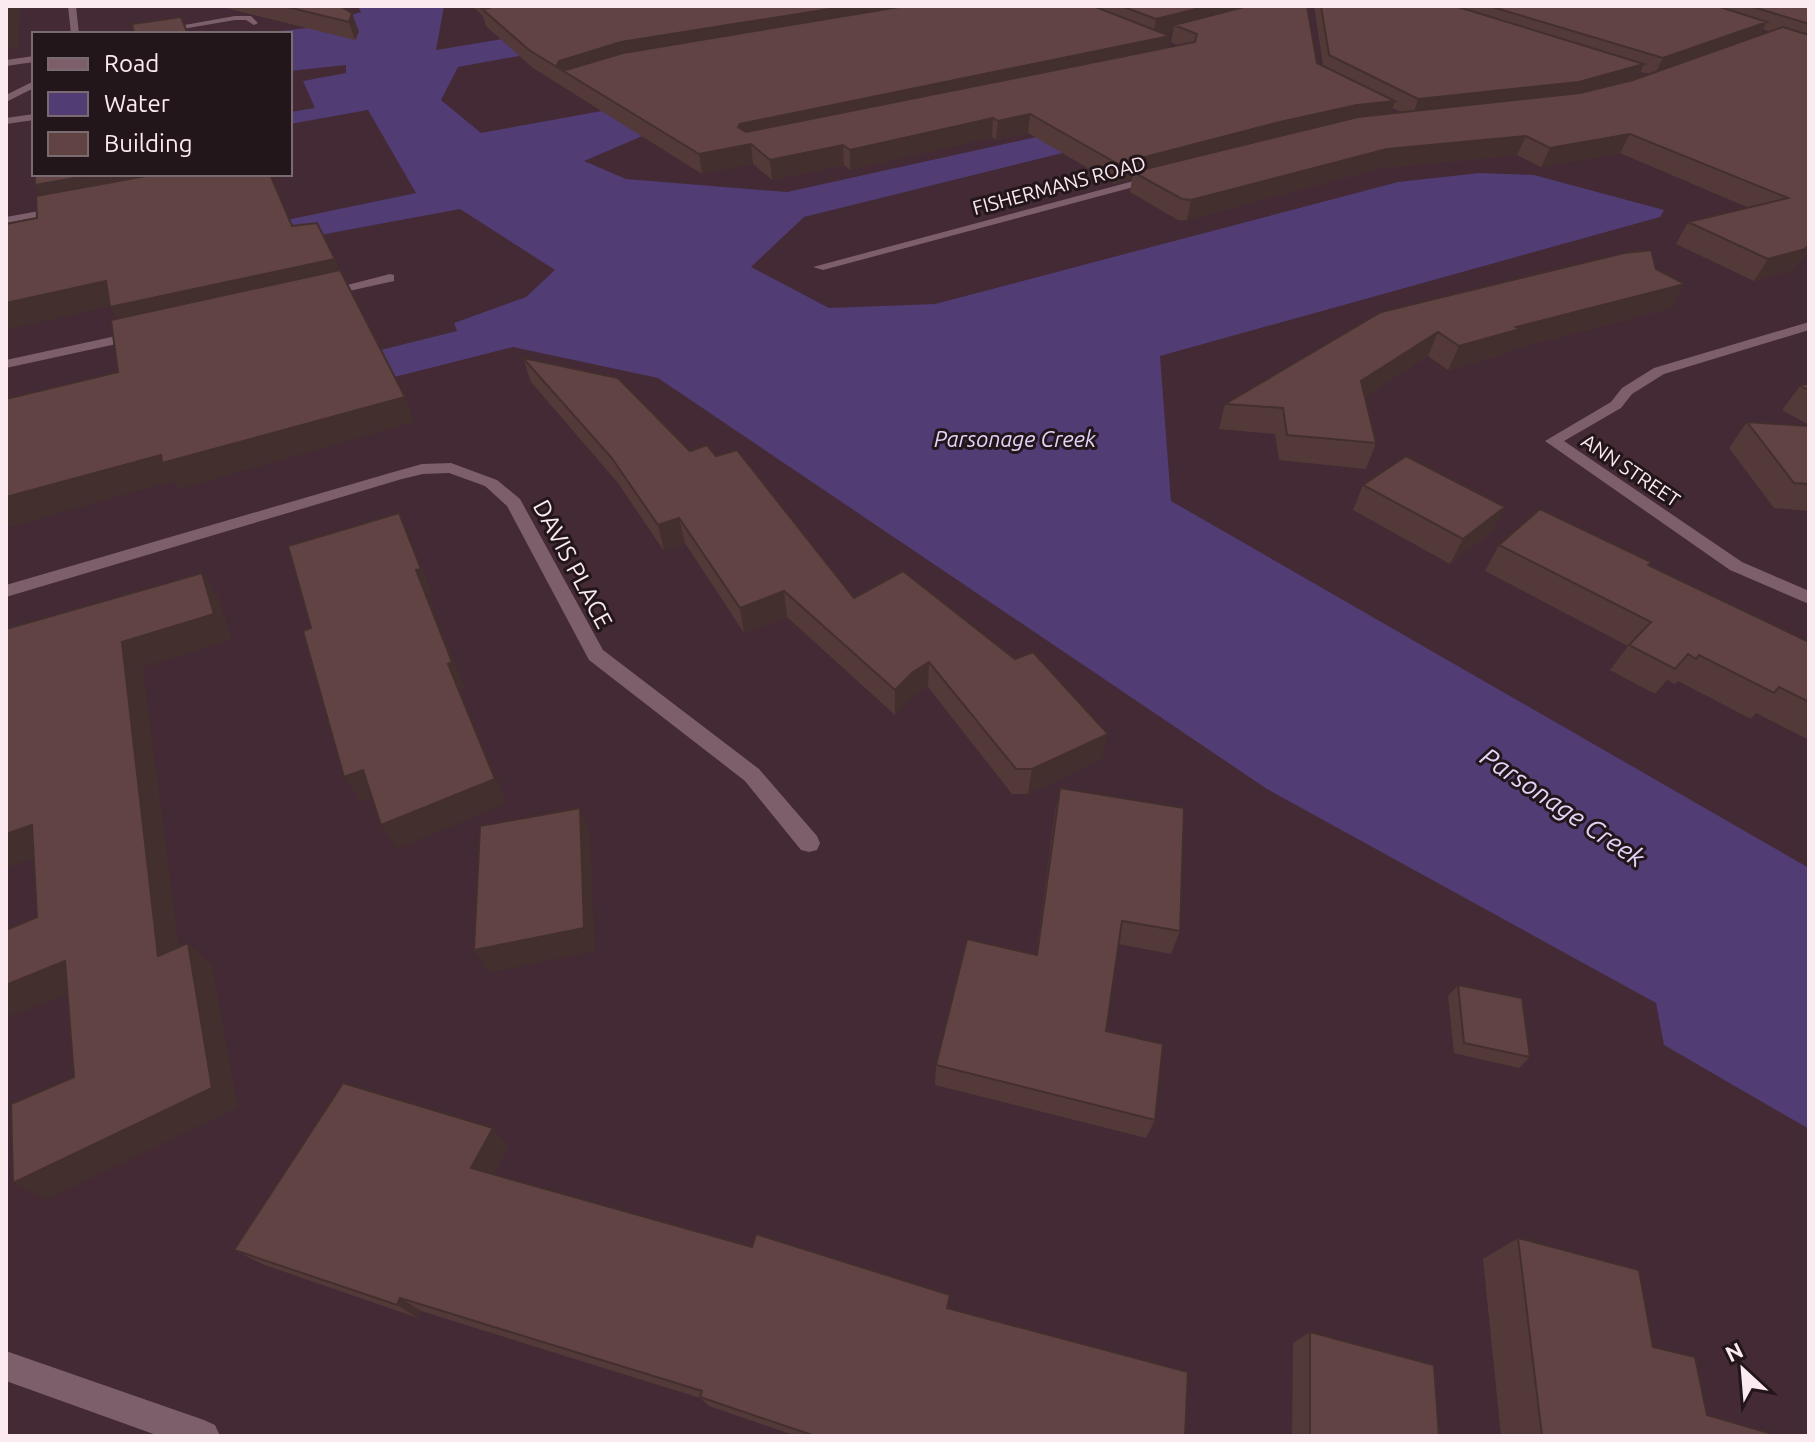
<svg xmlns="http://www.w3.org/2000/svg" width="1815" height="1442" viewBox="0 0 1815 1442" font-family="Ubuntu,sans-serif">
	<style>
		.water { fill: #513c74 }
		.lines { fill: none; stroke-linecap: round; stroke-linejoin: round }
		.service { fill: #7c5f6a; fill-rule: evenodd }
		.minor { fill: #7c5f6a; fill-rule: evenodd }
		.wall { fill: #533a39; fill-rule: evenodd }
		.shaded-wall { fill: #432f2e }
		.building { fill: #604342; stroke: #432f2e; stroke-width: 2 }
		.labels { text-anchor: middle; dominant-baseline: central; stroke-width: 6; stroke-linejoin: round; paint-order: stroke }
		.far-street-label { font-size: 20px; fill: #fbeaf0; stroke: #22161b }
		.far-water-label { font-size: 22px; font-style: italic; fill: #e0d5f8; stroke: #22161b }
		.street-label { font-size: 24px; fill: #fbeaf0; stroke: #22161b }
		.water-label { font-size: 26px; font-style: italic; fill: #e0d5f8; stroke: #22161b }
	</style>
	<rect width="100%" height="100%" fill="#432a34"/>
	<!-- water -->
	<path class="water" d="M358,6H444L436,50L704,6H795L458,67L441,100L481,133L1070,26L703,110L584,161L626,179L787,192L1281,83L1297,95L804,217L751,267L829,308L935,304L1398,182L1479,173L1534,175L1664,210L1660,217L1160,356L1171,501L1809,868V1129L1664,1045L1656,1003L1267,789L658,378L513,347L110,449L108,418L457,331L454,323L526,297L555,270L460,209L126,271L118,255L416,193L368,110L290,124V112L315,108L303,81L346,73V65L290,71V34H255L315,27L361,12Z"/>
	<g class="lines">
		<!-- service -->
		<path class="service" d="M235,16H251L258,23L254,25L246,20H235L153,34H134Z"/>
		<!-- minor -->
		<path class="minor" d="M68,6H76L79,34H71Z
			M34,56V62L6,66V60Z
			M34,81V88L6,102V95Z
			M34,114V120L6,124V118Z
			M1156,175L1161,178L1160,180L823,270L813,267Z
			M61,207L65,208V212L6,223V217Z
			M390,274L394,275V281L322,297L316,293Z
			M1809,322V330L1664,374L1632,394L1621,408L1564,441L1742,562L1809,591V604L1730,570L1545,441L1611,402L1622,388L1654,368Z
			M139,331L144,332V338L6,368V360Z
			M451,463L497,480L520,499L603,650L759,769L817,836L820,843L817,850L809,852L801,850L745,781L589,660L507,506L485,486L449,473L423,474L402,479L6,597V585L390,473L422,464Z
			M6,1351L204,1420L215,1425L220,1436H159L6,1381Z"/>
	</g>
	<!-- wall -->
	<path class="wall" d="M218,6H340L359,32L355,40Z
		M472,6H1307L1317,63L1323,65L1314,6H1809V252L1791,270L1754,281L1676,244L1688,222L1749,208L1620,153L1541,167L1517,155L1381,168L1187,220H1178L1130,192L1132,179L1115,184L1028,133L996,140L992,137L850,170L844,165L772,180L753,164L702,174L533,68L486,26L483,16ZM1763,29L1770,32L1759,35ZM1173,31L1171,42L1179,46L1168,48L1164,33ZM1640,72L1650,74L1637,79ZM1393,108L1401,112L1391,113Z
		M1656,269L1671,308L1510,350L1508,353L1448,370L1428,356L1365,397L1376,443L1366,469L1279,460L1275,434L1219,429L1225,404L1381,312Z
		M523,358L690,451L716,456L854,598L1015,659L1103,758L1028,794H1012L928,687L912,697L895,715L787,617L744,633L685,543L664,551L618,483L531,382Z
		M1809,383V425L1782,410L1800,386Z
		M1747,422L1809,426V511L1774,508L1729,448Z
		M1363,485L1505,507L1492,532L1450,564L1353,510Z
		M1499,545L1649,565L1809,642V740L1756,713L1751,719L1678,681L1675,684L1667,680L1655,694L1610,670L1628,646L1485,571Z
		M1060,788L1180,931L1171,954L1118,944L1106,1031L1155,1120L1146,1138L935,1085L936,1065L1036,955L1055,812Z
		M1458,985L1530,1057L1519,1068L1454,1053L1448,996Z
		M508,1146L493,1174L948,1308L1185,1436H796L709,1406L700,1398L421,1311L418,1318L262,1264L234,1250Z
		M1518,1238L1653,1347L1707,1415L1769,1436H1501L1483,1259Z
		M1310,1332L1439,1436H1292L1293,1343Z"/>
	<!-- shaded-wall -->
	<path class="shaded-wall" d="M9,6H20L19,47L6,48V29Z
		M848,6H948L572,76L557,65L559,61L621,42Z
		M1208,6H1270L1174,25L1173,31L1153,36L1156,19Z
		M352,13L359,32L355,40L349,22Z
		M1767,22L1757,39L1654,76L1663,58Z
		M1170,36L1168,53L751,144L753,164L702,174L699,154L738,127L740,124Z
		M1644,64L1636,82L1570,100L1412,118L1418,99Z
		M1395,101L1389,120L1133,172L1132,179L1115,184L1118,164L1280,122L1357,105Z
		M1030,114L1028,133L996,140L998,121Z
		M993,118L992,137L850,170V150Z
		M1630,134L1620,153L1541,167L1550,148Z
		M1526,136L1517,155L1381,168L1187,220L1191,200L1387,149Z
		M843,145L844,165L772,180L770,160Z
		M98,174H228L48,206L35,185Z
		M1809,245V252L1791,270L1754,281L1768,259Z
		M335,259L344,281L124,330L110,307Z
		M106,281L120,304L6,330V303Z
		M1685,284L1671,308L1510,350L1508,353L1448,370L1459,346L1516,327Z
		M1438,332L1428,356L1352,406L1361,381Z
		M405,397L415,422L179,489L174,481L6,528V497L161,455Z
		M1505,507L1492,532L1450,564L1463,539Z
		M399,513L433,594L428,596L465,688L460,689L507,803L397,849L381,825L448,664Z
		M679,518L685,543L664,551L658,525Z
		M202,573L219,598L232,640L143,667L183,978L158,956L122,642Z
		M784,591L787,617L744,633L740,608Z
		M929,662L928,687L912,697L895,715V690L913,672Z
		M1108,734L1103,758L1028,794L1032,769Z
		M363,770L379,794L361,802L344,777Z
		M580,808L590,832L595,951L489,973L474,950Z
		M32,825L59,849L6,868V834Z
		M188,943L212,965L238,1107L47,1200L13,1183Z
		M65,961L93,983L13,1016L6,1012V985Z
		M493,1128L508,1146L487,1185L471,1168Z
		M400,1298L421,1311L418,1318L397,1305Z"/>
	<!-- building -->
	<path class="building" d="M6,6H9L8,28L6,29Z
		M283,6H340L352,13L349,22Z
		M487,6H848L621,42L559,61L557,65L566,70L623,53L905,6H1093L1170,36L740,124L738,127L746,132L1195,42L1197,34L1174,25L1248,6H1307L1317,63L1395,101L1357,105L1280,122L1118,164L1030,114L998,121L993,118L850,150L843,145L770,160L751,144L699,154L529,50L482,9L489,8Z
		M1121,6H1208L1156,19Z
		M1321,6H1455L1644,64L1579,82L1418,99L1329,55Z
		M1489,6H1717L1767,22L1663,58Z
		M1750,6H1809V24Z
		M181,17L188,34H134L132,24Z
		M1783,27L1809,35V245L1805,249L1768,259L1688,222L1788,198L1630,134L1550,148L1526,136L1387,149L1191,200L1182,199L1133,172L1358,117L1580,93L1633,80Z
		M32,114H34V160Z
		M35,174H98L35,185Z
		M157,174H270L292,226L317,223L335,259L110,307L106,281L6,303V224L37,218L36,196Z
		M1651,250L1656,269L1685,284L1516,327L1520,329L1459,346L1438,332L1361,381L1376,443L1287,435L1283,408L1225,404L1381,312L1624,253Z
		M340,270L405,397L162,463L161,455L6,497V399L118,372L111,320Z
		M523,358L618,378L690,451L707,445L716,456L737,450L854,598L903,571L1015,659L1033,652L1108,734L1032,769H1016L929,662L913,672L895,690L784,591L740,608L679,518L658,525L611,457Z
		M1809,383V390L1800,386Z
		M1747,422L1809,426V484L1794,483Z
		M1406,456L1505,507L1463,539L1363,485Z
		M1540,509L1651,562L1648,565L1809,642V702L1779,687L1774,693L1699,655L1696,659L1688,654L1675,669L1629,645L1651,622L1499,545Z
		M399,513L421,569L416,570L452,662L448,664L495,779L381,825L363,770L344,777L303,631L311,628L288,546Z
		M202,573L214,614L122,642L158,956L188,943L212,1088L13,1183L11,1104L74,1077L65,961L6,985V930L37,917L32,825L6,834V629Z
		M1060,788L1184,808L1180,931L1122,921L1106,1031L1163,1044L1155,1120L936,1065L967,939L1037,955Z
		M580,808L584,928L474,950L480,826Z
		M1458,985L1522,998L1530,1057L1464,1043Z
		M343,1083L493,1128L471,1168L752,1247L756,1234L950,1295L947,1308L1188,1372L1185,1436H815L700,1397L702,1391L400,1298L397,1305L234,1250Z
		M1518,1238L1639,1270L1653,1347L1695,1357L1707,1415L1769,1433V1436H1542Z
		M1310,1332L1434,1365L1439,1436H1310Z"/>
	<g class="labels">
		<!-- far-street labels -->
		<g class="far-street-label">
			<text transform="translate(1059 185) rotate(-15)">FISHERMANS ROAD</text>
			<text transform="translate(1631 470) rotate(34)">ANN STREET</text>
		</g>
		<!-- far-water labels -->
		<g class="far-water-label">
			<text x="1015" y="438">Parsonage Creek</text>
		</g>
		<!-- street labels -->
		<g class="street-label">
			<text transform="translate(573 564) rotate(62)">DAVIS PLACE</text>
		</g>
		<!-- water labels -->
		<g class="water-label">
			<text transform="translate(1563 807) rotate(34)">Parsonage Creek</text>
		</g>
	</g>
	<!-- border -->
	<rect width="1815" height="1442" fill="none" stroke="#fbeaf0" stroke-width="16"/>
	<!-- legend -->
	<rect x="32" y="32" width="260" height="144" fill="#22161b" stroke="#796b70" stroke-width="2"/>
	<rect x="48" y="58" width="40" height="12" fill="#7c5f6a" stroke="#796b70" stroke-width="2"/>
	<text x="104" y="72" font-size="24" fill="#fbeaf0">Road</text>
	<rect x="48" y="92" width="40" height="24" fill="#513c74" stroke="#796b70" stroke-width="2"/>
	<text x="104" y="112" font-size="24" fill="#fbeaf0">Water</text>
	<rect x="48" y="132" width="40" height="24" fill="#604342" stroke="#796b70" stroke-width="2"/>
	<text x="104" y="152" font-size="24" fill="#fbeaf0">Building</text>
	<!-- north arrow -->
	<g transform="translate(1743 1370) rotate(334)" stroke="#22161b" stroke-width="6" paint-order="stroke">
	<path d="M0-6L14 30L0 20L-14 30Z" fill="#fbeaf0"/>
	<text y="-12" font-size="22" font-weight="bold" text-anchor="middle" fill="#fbeaf0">N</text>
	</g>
</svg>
